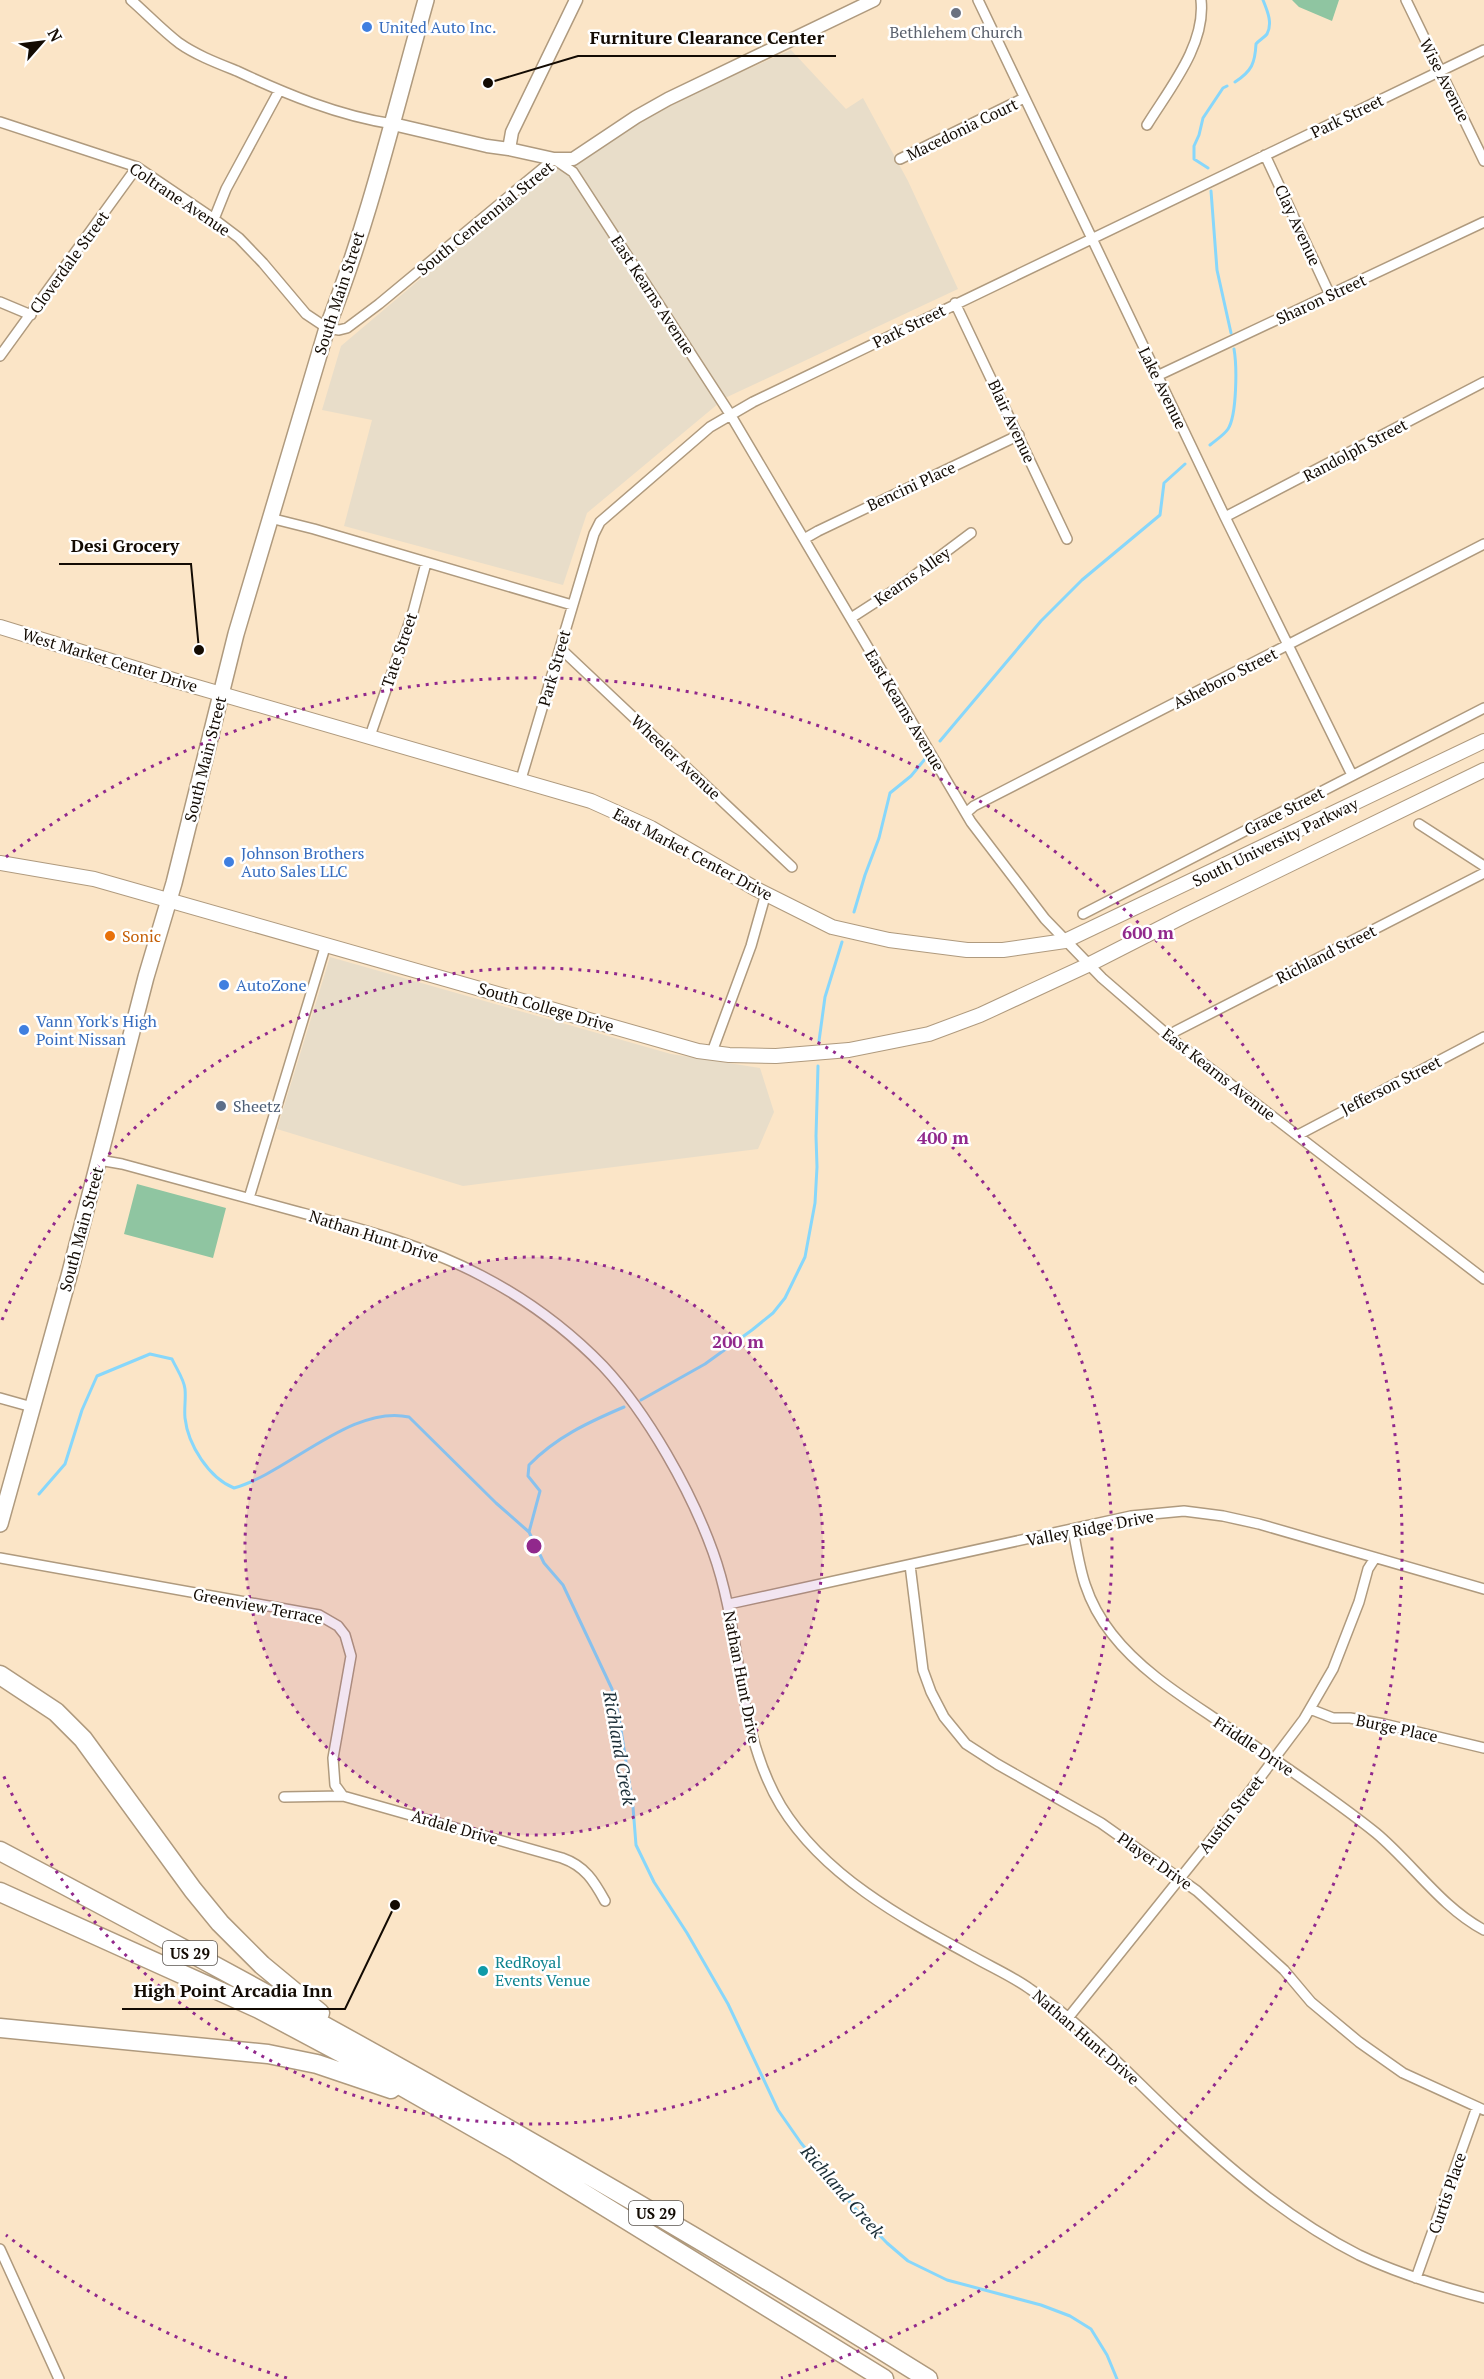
<svg xmlns="http://www.w3.org/2000/svg" width="1484" height="2379" viewBox="0 0 1484 2379" font-family="'PT Serif',serif">
	<style>
		.industrial { fill: #e8ddc9 }
		.green { fill: #8fc5a1 }
		.lines { fill: none; stroke-linecap: round; stroke-linejoin: round }
		.stream { stroke: #87d7fb; stroke-width: 3 }
		.minor-casing { stroke: #af9a7e; stroke-width: 12 }
		.tertiary-casing { stroke: #af9a7e; stroke-width: 15 }
		.secondary-casing { stroke: #af9a7e; stroke-width: 16 }
		.primary-casing { stroke: #af9a7e; stroke-width: 18 }
		.motorway-casing { stroke: #af9a7e; stroke-width: 21 }
		.minor { stroke: #fff; stroke-width: 9 }
		.tertiary { stroke: #fff; stroke-width: 12 }
		.secondary { stroke: #fff; stroke-width: 14 }
		.primary { stroke: #fff; stroke-width: 15 }
		.motorway { stroke: #fff; stroke-width: 18 }
		.ring { fill: none; stroke: #91288c; stroke-width: 3; stroke-dasharray: 3 6 }
		.worship-dot { fill: #6b7280; stroke: #fff; stroke-width: 2 }
		.shop-dot { fill: #3f7fe0; stroke: #fff; stroke-width: 2 }
		.food-dot { fill: #e8710a; stroke: #fff; stroke-width: 2 }
		.service-dot { fill: #5c6f8a; stroke: #fff; stroke-width: 2 }
		.culture-dot { fill: #0f9aa8; stroke: #fff; stroke-width: 2 }
		.labels { text-anchor: middle; dominant-baseline: central; stroke-width: 5; stroke-linejoin: round; paint-order: stroke }
		.shield { fill: #fff; stroke: #5a544f; stroke-width: 1.5 }
		.shield-label { font-size: 15px; font-weight: bold; fill: #130b03 }
		.shop-label { font-size: 16px; fill: #366cbe; stroke: #fff; text-anchor: start }
		.worship-label { font-size: 16px; fill: #5b616d; stroke: #fff }
		.street-label { font-size: 16px; fill: #130b03; stroke: #fff }
		.food-label { font-size: 16px; fill: #c56008; stroke: #fff; text-anchor: start }
		.service-label { font-size: 16px; fill: #4e5e75; stroke: #fff; text-anchor: start }
		.culture-label { font-size: 16px; fill: #0d838f; stroke: #fff; text-anchor: start }
		.water-label { font-size: 18px; font-style: italic; fill: #192c35; stroke: #fff }
		.centre { fill: #91288c; stroke: #fff; stroke-width: 3 }
		.ring-label { font-size: 18px; text-anchor: middle; font-weight: bold; fill: #91288c; stroke: #fff; stroke-width: 5; stroke-linejoin: round; paint-order: stroke }
		.leader { fill: none; stroke: #130b03; stroke-width: 2 }
		.callout-dot { fill: #130b03; stroke: #fff; stroke-width: 2 }
		.callout-label { font-size: 18px; text-anchor: middle; font-weight: bold; fill: #130b03; stroke: #fff; stroke-width: 5; stroke-linejoin: round; paint-order: stroke }
	</style>
	<rect width="100%" height="100%" fill="#fbe5c7"/>
	<!-- industrial -->
	<path class="industrial" d="M791,50L846,109L863,98L908,181L958,289L725,398L587,513L563,585L344,526L372,420L322,410L341,346L549,170L578,163L641,121L714,84Z
		M330,957L671,1054L760,1068L774,1112L758,1149L463,1186L277,1129Z"/>
	<!-- green -->
	<path class="green" d="M1292,0H1339L1332,21L1299,7Z
		M137,1184L226,1208L213,1258L124,1234Z"/>
	<g class="lines">
		<!-- stream -->
		<path class="stream" d="M1235,82C1252,71 1255,63 1256,44C1259,40 1264,38 1267,34C1273,23 1267,10 1263,0
			M1208,168L1194,159V146L1199,135L1203,118L1223,88L1227,86
			M1211,191L1217,270L1231,333
			M1210,445C1216,440 1224,435 1228,429C1237,415 1237,366 1234,349
			M940,741L1041,621L1082,580L1160,515L1164,483L1185,464
			M854,912L865,875L879,838L890,793L911,776L925,759
			M819,1041L825,997L842,942
			M641,1400L705,1364L752,1330L773,1313L785,1298L805,1257L815,1203L817,1167L816,1136L818,1066
			M39,1494L65,1464L82,1410L97,1376L150,1354L172,1359C176,1368 184,1379 185,1389C186,1399 184,1408 185,1418C188,1445 209,1478 234,1488C288,1473 352,1404 409,1417L496,1503L529,1532L544,1563L563,1585L612,1689L619,1717L633,1807L636,1845L654,1882L687,1933L728,2004L778,2110L801,2143L863,2218L887,2243L908,2261L947,2280L1041,2305L1070,2316L1091,2329L1107,2355L1117,2379
			M529,1532L540,1491L528,1476L529,1465C556,1437 589,1422 624,1407"/>
		<defs>
			<path id="minor" d="M131,0C147,14 162,30 179,43C196,55 217,63 237,71C286,94 339,116 393,124
				M978,0L1225,517L1352,775
				M1406,0L1484,161
				M0,122L137,167L214,219L239,238L263,263L306,314L327,328L339,330L347,328L379,304L554,159L573,172L730,414L971,822L1045,919L1102,978L1177,1043L1484,1279
				M1147,125C1169,89 1206,45 1201,0
				M1265,155L1330,295
				M900,159L1024,98
				M214,219L226,189L279,91
				M0,302L31,315
				M955,303L1067,539
				M0,356L137,167
				M1157,376L1484,222
				M1225,517L1484,382
				M270,518L314,529L572,605
				M804,539L818,531L1019,435
				M851,618L899,587L971,533
				M560,648L792,867
				M370,736L413,612L426,563
				M521,779L594,534L600,522L710,427L753,402L1484,50
				M966,813L974,806L1484,544
				M1419,824L1484,866
				M1083,914L1484,708
				M1170,1036L1176,1031L1484,873
				M712,1052L751,946L766,893
				M1298,1135L1484,1037
				M99,1160L122,1164C180,1180 237,1195 295,1211C358,1228 424,1245 482,1276C526,1299 569,1331 603,1366C648,1414 691,1491 713,1552C743,1635 735,1729 781,1806C824,1876 902,1918 972,1956C991,1967 1012,1976 1030,1989C1087,2027 1134,2080 1185,2127C1238,2176 1294,2222 1359,2255C1399,2274 1442,2287 1484,2298
				M249,1198L326,944
				M0,1398L32,1407
				M1073,1529C1080,1570 1085,1600 1112,1634C1140,1670 1180,1695 1217,1720C1270,1757 1325,1792 1376,1833C1413,1864 1441,1907 1484,1930
				M0,1558L319,1615L338,1626L345,1635L351,1656L333,1758L335,1785L343,1796
				M910,1565L923,1670L931,1692L944,1717L966,1744L997,1764L1101,1823L1197,1891L1284,1970L1311,2002L1359,2042L1403,2073L1484,2110
				M729,1604L1131,1516L1184,1511L1223,1516L1259,1524L1484,1589
				M1310,1709L1333,1718H1350L1384,1724L1484,1748
				M284,1797L343,1796L562,1858C585,1866 594,1881 605,1901
				M1068,2018L1250,1791L1304,1719L1333,1669L1359,1602L1368,1569L1375,1558
				M0,2249L59,2379
				M1416,2278L1477,2107"/>
			<path id="tertiary" d="M393,124L487,146L509,149L554,159H573L636,117L668,99L874,0
				M509,149L512,132L576,0"/>
			<path id="secondary" d="M0,627L183,683L591,801L651,828L756,889L832,927L889,940L967,950H1003L1065,941L1484,741
				M0,863L94,879L698,1051L729,1055L776,1056L849,1050L929,1034L980,1015L1088,965L1186,915L1484,770"/>
			<path id="primary" d="M0,1524L69,1276L146,977L174,883L236,634L327,328C369,222 395,110 426,0"/>
			<path id="motorway" d="M0,1675L56,1712L83,1739L193,1890L220,1923L262,1965L320,2013
				M0,1851C315,2017 626,2190 928,2379
				M0,1892L259,2009L366,2066L515,2151L884,2379
				M0,2028L268,2054L317,2064L391,2089"/>
		</defs>
		<!-- minor casing -->
		<use href="#minor" class="minor-casing"/>
		<!-- tertiary casing -->
		<use href="#tertiary" class="tertiary-casing"/>
		<!-- secondary casing -->
		<use href="#secondary" class="secondary-casing"/>
		<!-- primary casing -->
		<use href="#primary" class="primary-casing"/>
		<!-- motorway casing -->
		<use href="#motorway" class="motorway-casing"/>
		<!-- minor -->
		<use href="#minor" class="minor"/>
		<!-- tertiary -->
		<use href="#tertiary" class="tertiary"/>
		<!-- secondary -->
		<use href="#secondary" class="secondary"/>
		<!-- primary -->
		<use href="#primary" class="primary"/>
		<!-- motorway -->
		<use href="#motorway" class="motorway"/>
	</g>
	<!-- distance rings -->
	<circle cx="534" cy="1546" r="289" fill="#91288c" fill-opacity=".12"/>
	<g class="ring">
		<circle cx="534" cy="1546" r="289"/>
		<path d="M2 1320A578 578 0 1 1 2 1772"/>
		<path d="M287 2378A868 868 0 0 1 6 2235M6 857A868 868 0 1 1 781 2378"/>
	</g>
	<!-- markers -->
	<circle class="worship-dot" cx="956" cy="13" r="6"/>
	<g class="shop-dot">
		<circle cx="367" cy="27" r="6"/>
		<circle cx="229" cy="862" r="6"/>
		<circle cx="224" cy="985" r="6"/>
		<circle cx="24" cy="1030" r="6"/>
	</g>
	<circle class="food-dot" cx="110" cy="936" r="6"/>
	<circle class="service-dot" cx="221" cy="1106" r="6"/>
	<circle class="culture-dot" cx="483" cy="1971" r="6"/>
	<g class="labels">
		<!-- shield labels -->
		<g class="shield">
			<rect x="163" y="1941" width="54" height="24" rx="4.5"/>
			<rect x="629" y="2201" width="54" height="24" rx="4.5"/>
		</g>
		<g class="shield-label">
			<text x="190" y="1953">US 29</text>
			<text x="656" y="2213">US 29</text>
		</g>
		<!-- shop labels -->
		<g class="shop-label">
			<text x="379" y="27">United Auto Inc.</text>
			<text x="241" y="853">Johnson Brothers<tspan x="241" dy="18">Auto Sales LLC</tspan></text>
			<text x="236" y="985">AutoZone</text>
			<text x="36" y="1021">Vann York's High<tspan x="36" dy="18">Point Nissan</tspan></text>
		</g>
		<!-- worship labels -->
		<g class="worship-label">
			<text x="956" y="32">Bethlehem Church</text>
		</g>
		<!-- street labels -->
		<g class="street-label">
			<text transform="translate(1445 80) rotate(63)">Wise Avenue</text>
			<text transform="translate(1347 116) rotate(-26)">Park Street</text>
			<text transform="translate(962 129) rotate(-26)">Macedonia Court</text>
			<text transform="translate(180 199) rotate(34)">Coltrane Avenue</text>
			<text transform="translate(485 218) rotate(-39)">South Centennial Street</text>
			<text transform="translate(1298 225) rotate(65)">Clay Avenue</text>
			<text transform="translate(69 262) rotate(-54)">Cloverdale Street</text>
			<text transform="translate(339 293) rotate(-72)">South Main Street</text>
			<text transform="translate(653 295) rotate(57)">East Kearns Avenue</text>
			<text transform="translate(1321 299) rotate(-25)">Sharon Street</text>
			<text transform="translate(909 326) rotate(-26)">Park Street</text>
			<text transform="translate(1163 388) rotate(64)">Lake Avenue</text>
			<text transform="translate(1012 421) rotate(65)">Blair Avenue</text>
			<text transform="translate(1355 450) rotate(-28)">Randolph Street</text>
			<text transform="translate(911 486) rotate(-25)">Bencini Place</text>
			<text transform="translate(912 576) rotate(-35)">Kearns Alley</text>
			<text transform="translate(399 650) rotate(-71)">Tate Street</text>
			<text transform="translate(110 660) rotate(17)">West Market Center Drive</text>
			<text transform="translate(554 668) rotate(-74)">Park Street</text>
			<text transform="translate(1225 678) rotate(-27)">Asheboro Street</text>
			<text transform="translate(905 710) rotate(59)">East Kearns Avenue</text>
			<text transform="translate(676 757) rotate(43)">Wheeler Avenue</text>
			<text transform="translate(205 759) rotate(-76)">South Main Street</text>
			<text transform="translate(1284 811) rotate(-27)">Grace Street</text>
			<text transform="translate(1275 842) rotate(-26)">South University Parkway</text>
			<text transform="translate(693 854) rotate(28)">East Market Center Drive</text>
			<text transform="translate(1326 954) rotate(-27)">Richland Street</text>
			<text transform="translate(546 1007) rotate(16)">South College Drive</text>
			<text transform="translate(1219 1074) rotate(38)">East Kearns Avenue</text>
			<text transform="translate(1391 1085) rotate(-27)">Jefferson Street</text>
			<text transform="translate(81 1229) rotate(-75)">South Main Street</text>
			<text transform="translate(374 1236) rotate(18)">Nathan Hunt Drive</text>
			<text transform="translate(1090 1528) rotate(-11)">Valley Ridge Drive</text>
			<text transform="translate(258 1606) rotate(11)">Greenview Terrace</text>
			<text transform="translate(742 1677) rotate(79)">Nathan Hunt Drive</text>
			<text transform="translate(1397 1728) rotate(12)">Burge Place</text>
			<text transform="translate(1254 1746) rotate(34)">Friddle Drive</text>
			<text transform="translate(1231 1814) rotate(-52)">Austin Street</text>
			<text transform="translate(455 1827) rotate(16)">Ardale Drive</text>
			<text transform="translate(1155 1861) rotate(35)">Player Drive</text>
			<text transform="translate(1086 2037) rotate(41)">Nathan Hunt Drive</text>
			<text transform="translate(1447 2193) rotate(-71)">Curtis Place</text>
		</g>
		<!-- food labels -->
		<g class="food-label">
			<text x="122" y="936">Sonic</text>
		</g>
		<!-- service labels -->
		<g class="service-label">
			<text x="233" y="1106">Sheetz</text>
		</g>
		<!-- culture labels -->
		<g class="culture-label">
			<text x="495" y="1962">RedRoyal<tspan x="495" dy="18">Events Venue</tspan></text>
		</g>
		<!-- water labels -->
		<g class="water-label">
			<text transform="translate(620 1748) rotate(80)">Richland Creek</text>
			<text transform="translate(843 2191) rotate(49)">Richland Creek</text>
		</g>
	</g>
	<circle cx="534" cy="1546" r="9" class="centre"/>
	<g class="ring-label">
		<text x="1148" y="939">600 m</text>
		<text x="943" y="1144">400 m</text>
		<text x="738" y="1348">200 m</text>
	</g>
	<!-- callouts -->
	<path class="leader" d="M488 83L578 56H836M199 650L191 564H59M395 1905L345 2009H122"/>
	<g class="callout-dot">
		<circle cx="488" cy="83" r="6"/>
		<circle cx="199" cy="650" r="6"/>
		<circle cx="395" cy="1905" r="6"/>
	</g>
	<g class="callout-label">
		<text x="707" y="44">Furniture Clearance Center</text>
		<text x="125" y="552">Desi Grocery</text>
		<text x="233" y="1997">High Point Arcadia Inn</text>
	</g>
	<!-- north arrow -->
	<g transform="translate(42 42) rotate(62)" stroke="#ffffff" stroke-width="4.5" paint-order="stroke">
	<path d="M0-4.5L10 22L0 15L-10 22Z" fill="#130b03"/>
	<text y="-9" font-size="16" font-weight="bold" text-anchor="middle" fill="#130b03">N</text>
	</g>
</svg>
